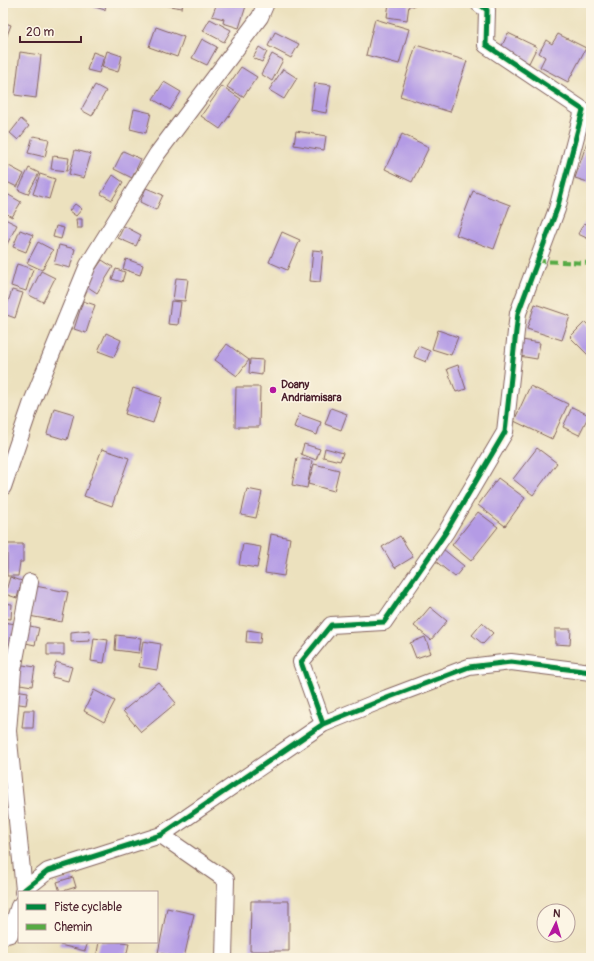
<svg xmlns="http://www.w3.org/2000/svg" width="594" height="961" viewBox="0 0 594 961" font-family="Pangolin,sans-serif">
	<style>
		.building { fill: #b49be5 }
		.lines { fill: none; stroke-linecap: round; stroke-linejoin: round }
		.street-casing { stroke: #83635e; stroke-width: 18 }
		.street { stroke: #fff; stroke-width: 16 }
		.quiet { stroke: #57aa44; stroke-width: 4; stroke-dasharray: 8 4; stroke-linecap: butt }
		.cycleway-casing { stroke: #fcf5e5; stroke-width: 8 }
		.cycleway { stroke: #00873e; stroke-width: 5 }
		.poi-dot { fill: #b5179e; stroke: #fcf5e5; stroke-width: 1.5 }
		.labels { text-anchor: middle; dominant-baseline: central; stroke-width: 3; stroke-linejoin: round; paint-order: stroke }
		.poi-label { font-size: 11px; font-weight: bold; fill: #4a1f2b; stroke: #fcf5e5; text-anchor: start }
	</style>
	<rect width="100%" height="100%" fill="#fcf5e5"/>
	<filter id="ink" filterUnits="userSpaceOnUse"><feTurbulence type="fractalNoise" baseFrequency=".025" numOctaves="2"/><feDisplacementMap in="SourceGraphic" scale="8" xChannelSelector="R" yChannelSelector="G"/><feConvolveMatrix kernelMatrix="1 2 1 2 8 2 1 2 1" color-interpolation-filters="sRGB"/></filter>
	<filter id="wash" filterUnits="userSpaceOnUse"><feTurbulence type="fractalNoise" baseFrequency=".012" numOctaves="4" result="noise"/><feDisplacementMap in="SourceGraphic" scale="16" xChannelSelector="R" yChannelSelector="G"/><feGaussianBlur stdDeviation="0.9" result="paint"/><feColorMatrix in="noise" values="0 0 0 0 0 0 0 0 0 0 0 0 0 0 0 0 0 1.4 0 .05"/><feComposite in="paint" operator="in"/></filter>
	<g filter="url(#wash)">
		<rect width="100%" height="100%" fill="#ece1be"/>
		<g id="blocks">
			<!-- building -->
			<path class="building" d="M82,3H106L105,10Z
				M157,3H183L182,8L157,4Z
				M217,3H236L246,6L239,28L223,23L224,19L212,16Z
				M389,3H414V6L409,5L407,20L387,17Z
				M210,19L231,30L224,42L203,31Z
				M375,19L409,29L399,64L366,55Z
				M3,22L11,25L3,46Z
				M156,27L184,37L177,57L149,47Z
				M275,32L299,44L291,58L268,46Z
				M508,33L537,47L529,63L501,48Z
				M558,34L586,48L568,82L540,67L545,57L539,53L546,40L552,44Z
				M202,39L217,47L207,65L192,58Z
				M416,45L467,61L450,112L400,96Z
				M259,47L267,52L262,62L253,58Z
				M107,51L122,56L118,72L102,67Z
				M20,52L41,55L36,98L15,95Z
				M93,52L104,56L99,73L87,70Z
				M272,54L283,60L272,81L261,74Z
				M241,67L257,77L243,97L227,87Z
				M283,69L297,78L284,99L269,90Z
				M164,82L181,92L170,110L153,99Z
				M315,83L331,85L326,113L311,110Z
				M95,85L106,91L92,116L81,110Z
				M222,86L241,99L220,129L201,116Z
				M134,109L151,113L146,133L130,129Z
				M21,119L29,126L18,140L10,133Z
				M296,131L326,136L324,150L294,145Z
				M402,134L429,147L412,182L385,169Z
				M33,136L49,139L45,157L28,153Z
				M587,142L591,144V183L575,178Z
				M75,150L91,154L84,178L69,174Z
				M123,151L141,159L132,178L114,169Z
				M53,156L69,158L67,171L51,169Z
				M9,166L24,174L17,187L3,180V177Z
				M29,168L39,173L28,194L18,190Z
				M40,174L55,179L49,199L33,194Z
				M113,175L123,182L112,200L101,194Z
				M146,188L163,195L156,210L140,202Z
				M473,191L510,205L494,249L456,235Z
				M7,194L21,202L12,217L3,212V203Z
				M75,204L82,209L76,216L69,211Z
				M3,218L17,225L6,246L3,245Z
				M76,219H82V228H77Z
				M584,223L591,226V240L578,234Z
				M56,226L64,228L61,239L53,237Z
				M124,226L141,235L136,246L118,238Z
				M20,230L33,235L26,252L13,247Z
				M282,232L300,240L287,270L269,262Z
				M38,242L53,250L42,270L27,263Z
				M59,245L75,249L70,268L54,264Z
				M313,250L323,251L320,282L310,281Z
				M126,259L143,265L140,275L123,269Z
				M102,260L113,267L97,293L85,285Z
				M17,264L33,269L26,291L11,286Z
				M116,269L125,272L122,282L112,279Z
				M41,271L55,278L43,302L29,295Z
				M176,278L188,279L185,301L173,300Z
				M12,290L23,293L15,318L4,314Z
				M83,301L95,305L86,333L74,329Z
				M171,301L181,302L178,325L168,324Z
				M535,304L570,316L562,340L527,329Z
				M585,322L591,328V358L570,337Z
				M438,330L458,337L451,355L432,349Z
				M106,333L121,340L114,357L98,351Z
				M522,340L540,343L537,359L519,356Z
				M227,344L249,360L237,376L215,360Z
				M418,346L430,351L426,362L414,357Z
				M250,359L263,360L262,375L249,373Z
				M458,365L466,389L456,392L447,369Z
				M530,386L568,404L552,439L514,421Z
				M236,387H260L259,427H235Z
				M133,388L161,397L153,423L125,414Z
				M572,407L589,415L579,435L563,427Z
				M54,408L74,414L67,440L47,434Z
				M331,408L347,414L341,430L325,424Z
				M299,414L321,422L317,435L294,427Z
				M304,444L320,449L316,460L301,454Z
				M325,448L343,453L340,461L323,457Z
				M537,448L557,463L533,495L513,479Z
				M102,449L129,458L112,506L84,496Z
				M297,458L312,461L307,488L292,485Z
				M314,464L339,470L334,491L308,484Z
				M498,478L525,498L505,526L478,505Z
				M247,489L262,492L256,518L241,515Z
				M478,512L498,527L471,561L452,545Z
				M271,534L290,538L284,576L265,573Z
				M400,536L413,557L395,568L382,547Z
				M7,544H23V562H20L18,576H7Z
				M243,544L261,547L257,568L239,565Z
				M443,549L464,566L455,577L434,560Z
				M10,577L22,581L17,598L5,594Z
				M35,586L68,592L62,622L29,616Z
				M588,602H591V629H590Z
				M3,603L12,604L11,619L3,618Z
				M430,607L447,621L431,640L414,626Z
				M3,622L16,624L12,645L3,644Z
				M482,623L493,633L483,644L472,635Z
				M26,625L39,628L35,645L21,642Z
				M555,629H571L570,645L555,644Z
				M89,630L90,641L71,642V632Z
				M247,630L261,632L260,643L246,642Z
				M116,635L141,638L139,653L115,650Z
				M425,637L431,653L416,658L410,643Z
				M94,638L108,640L104,663L91,661Z
				M143,641L161,644L157,670L139,667Z
				M47,644H64V655H47Z
				M3,647L9,648L7,664H3Z
				M56,662L72,667L68,681L52,677Z
				M17,664L35,667L32,686L14,683Z
				M158,682L176,703L141,732L123,711Z
				M15,690L28,692L26,705L13,703Z
				M94,690L115,701L104,722L84,711Z
				M24,710H34L33,728H22Z
				M73,877L76,887L60,892L57,882Z
				M251,901H289V951H250Z
				M167,908L194,914L184,958L158,953Z
				M61,942H88L85,951L60,945Z
				M99,942H122L129,943L126,958H96Z"/>
		</g>
	</g>
	<g filter="url(#ink)">
		<use href="#blocks" fill-opacity="0" stroke="#83635e" stroke-width="1"/>
		<g class="lines">
			<defs>
				<path id="street" d="M3,487L32,402L88,265L157,154L260,17L266,3
					M323,724L301,662L331,625L384,622L446,532L505,432L518,313L557,209L583,110L486,45L487,10L478,3
					M3,725L8,731L24,890
					M8,731L13,670L30,582
					M161,835L226,880L224,958
					M23,892L24,890L48,871L161,835L323,724L387,698L469,667L511,662L591,672
					M3,936L10,934L19,906"/>
			</defs>
			<!-- street casing -->
			<use href="#street" class="street-casing"/>
			<!-- street -->
			<use href="#street" class="street"/>
			<!-- quiet -->
			<path class="quiet" d="M537,261L591,263"/>
			<defs>
				<path id="cycleway" d="M323,724L301,662L331,625L384,622L446,532L505,432L518,313L557,209L583,110L486,45L487,10L478,3
					M23,892L24,890L48,871L161,835L323,724L387,698L469,667L511,662L591,672"/>
			</defs>
			<!-- cycleway casing -->
			<use href="#cycleway" class="cycleway-casing"/>
			<!-- cycleway -->
			<use href="#cycleway" class="cycleway"/>
		</g>
	</g>
	<!-- markers -->
	<circle class="poi-dot" cx="273" cy="390" r="4"/>
	<g class="labels">
		<!-- poi labels -->
		<g class="poi-label">
			<text x="281" y="384">Doany<tspan x="281" dy="13">Andriamisara</tspan></text>
		</g>
	</g>
	<!-- margin -->
	<rect width="594" height="961" fill="none" stroke="#fcf5e5" stroke-width="16"/>
	<!-- legend -->
	<rect x="18" y="891" width="140" height="52" fill="#fcf5e5" stroke="#b59f9b"/>
	<rect x="26" y="904" width="20" height="6" fill="#00873e" stroke="#b59f9b"/>
	<text x="54" y="911" font-size="12" fill="#4a1f2b">Piste cyclable</text>
	<rect x="26" y="924" width="20" height="6" fill="#57aa44" stroke="#b59f9b"/>
	<text x="54" y="931" font-size="12" fill="#4a1f2b">Chemin</text>
	<!-- north arrow -->
	<g transform="translate(556 923) rotate(5)"><circle r="19" fill="#fcf5e5" stroke="#b59f9b"/>
	<path d="M0-3L7 15L0 10L-7 15Z" fill="#b5179e"/>
	<text y="-6" font-size="11" font-weight="bold" text-anchor="middle" fill="#4a1f2b">N</text>
	</g>
	<!-- scale -->
	<path d="M20 36v6h61v-6" fill="none" stroke="#4a1f2b" stroke-width="2"/>
	<text x="26" y="36" font-size="12" fill="#4a1f2b" stroke="#fcf5e5" stroke-width="3" paint-order="stroke">20 m</text>
</svg>
